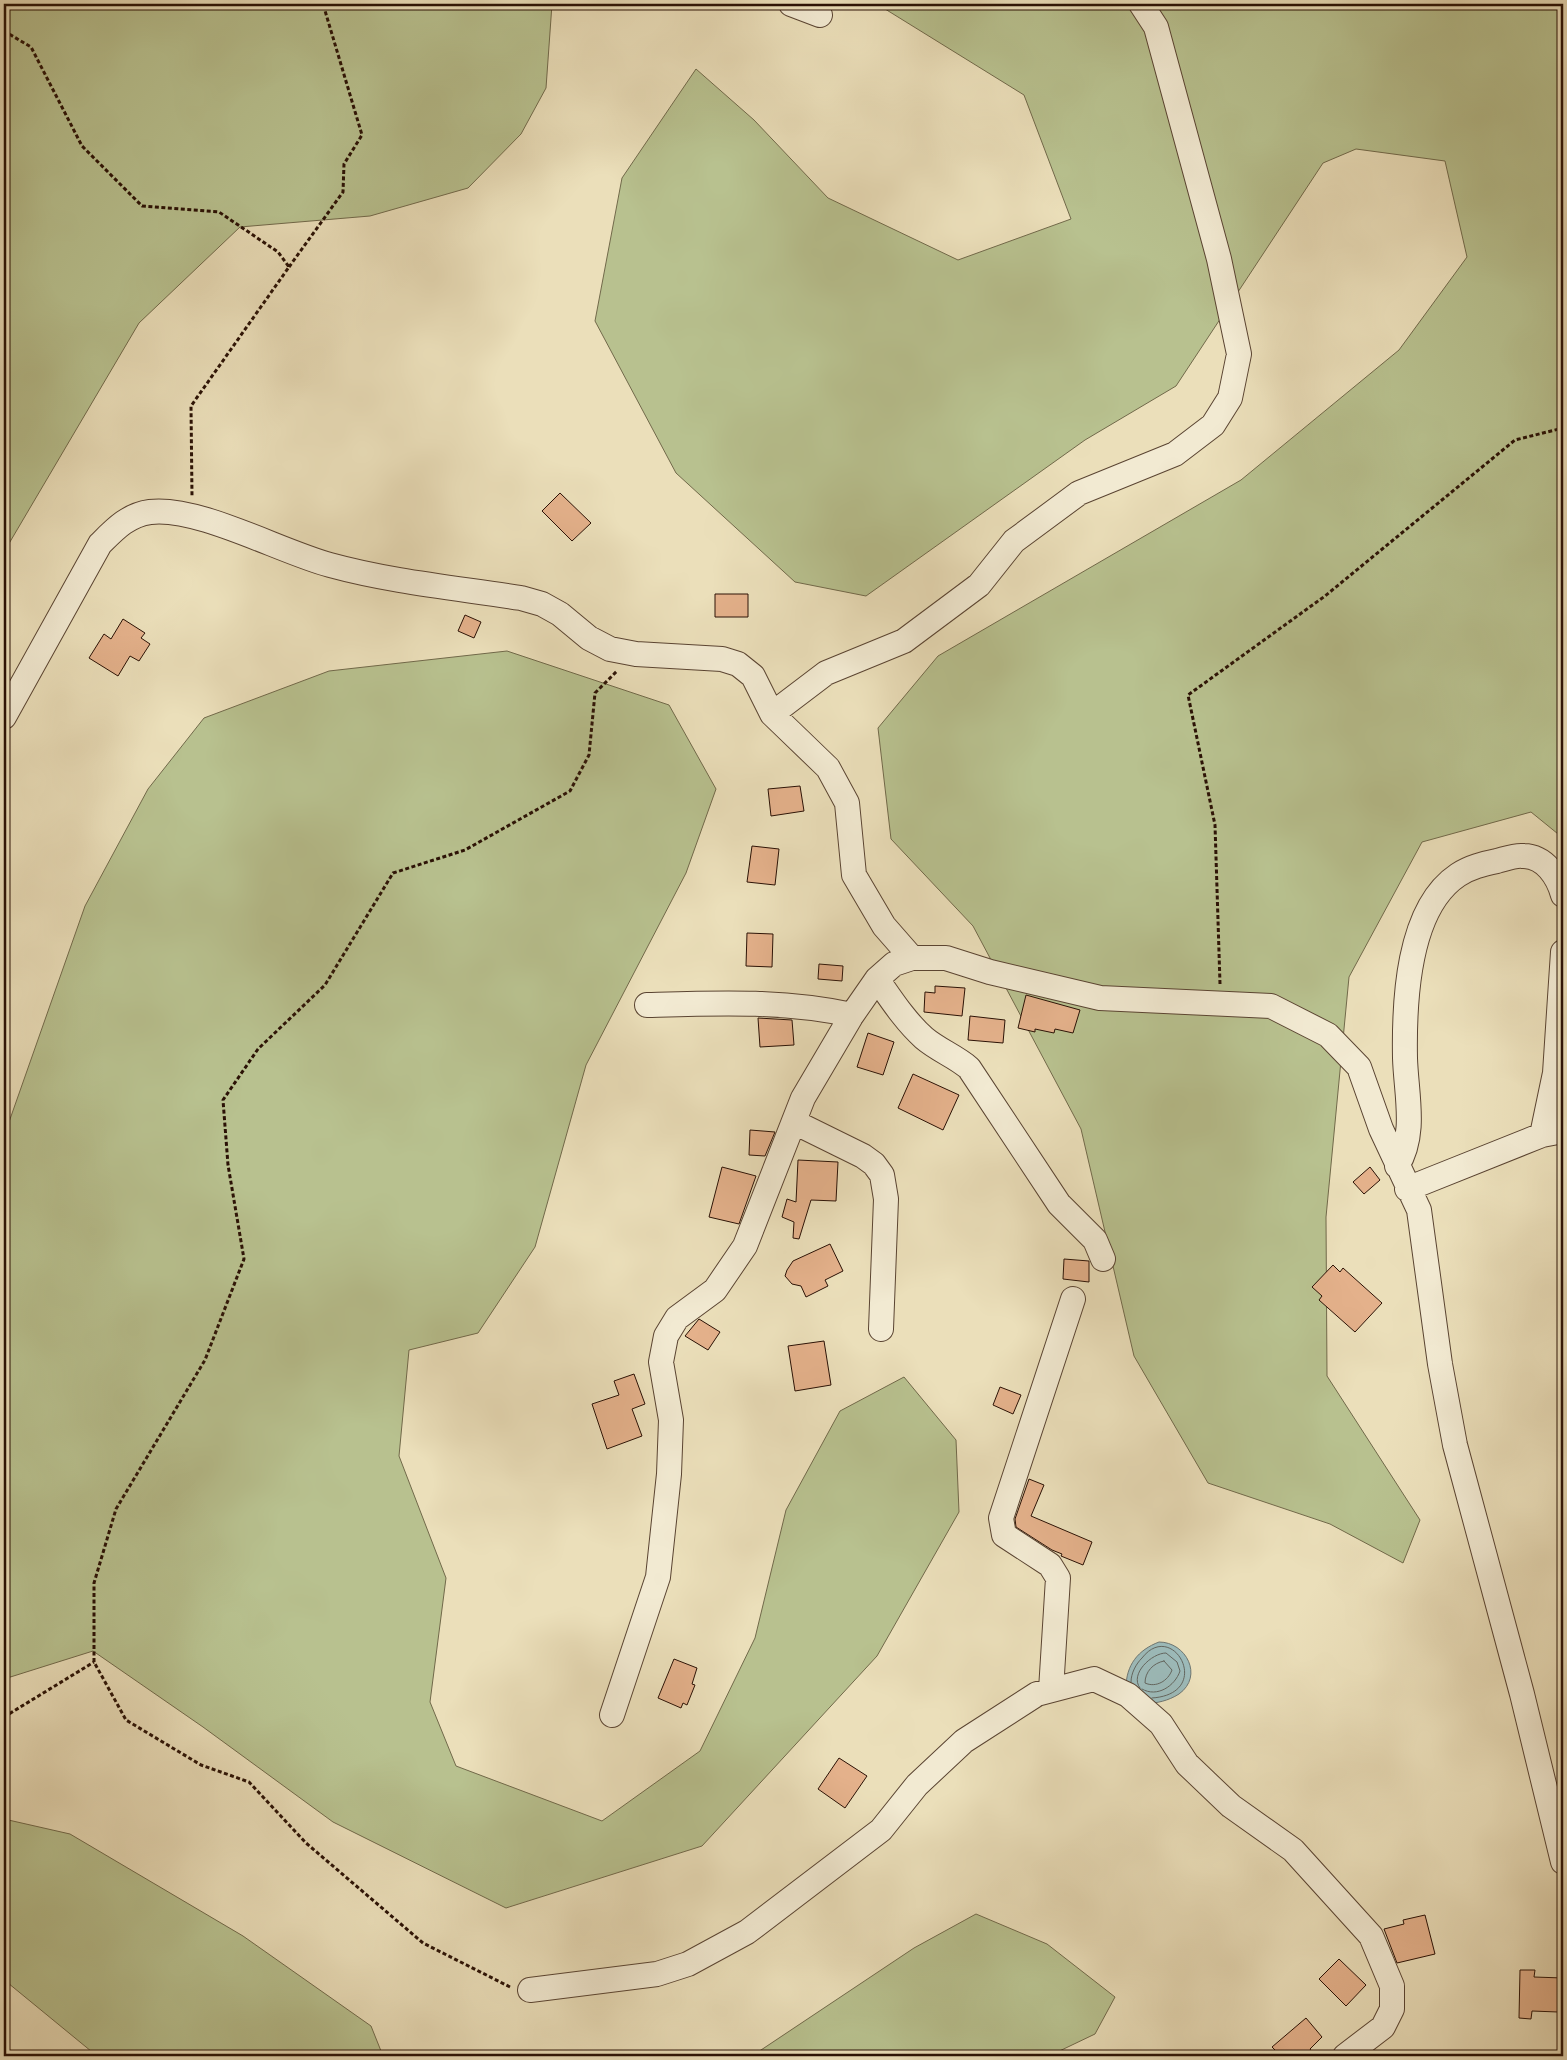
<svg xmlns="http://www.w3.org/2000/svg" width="1567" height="2060" viewBox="0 0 1567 2060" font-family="'IM FELL Double Pica',serif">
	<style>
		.green { fill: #b8c18f; stroke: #71694a }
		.water { fill: #9cbab9; stroke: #6e7671 }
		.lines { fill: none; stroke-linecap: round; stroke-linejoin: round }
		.shore { stroke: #63665f; stroke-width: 1 }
		.building { fill: #e4b18b; stroke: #2a1105 }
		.minor-casing { stroke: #5a4432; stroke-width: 26 }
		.path { stroke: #2a1105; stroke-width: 3; stroke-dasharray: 4 2.5; stroke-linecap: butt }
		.minor { stroke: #f2ead2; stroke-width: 24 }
	</style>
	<rect width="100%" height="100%" fill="#ebdfba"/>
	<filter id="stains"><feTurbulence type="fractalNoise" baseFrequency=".004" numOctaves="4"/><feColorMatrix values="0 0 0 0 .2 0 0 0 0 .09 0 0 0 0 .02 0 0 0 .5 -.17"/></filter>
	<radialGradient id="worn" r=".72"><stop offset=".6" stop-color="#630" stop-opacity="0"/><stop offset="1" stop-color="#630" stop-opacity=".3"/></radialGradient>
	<!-- green -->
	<path class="green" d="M4,4H552L546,88L521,134L468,188L370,216L240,227L139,323L4,552Z
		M877,4H1563V838L1531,812L1422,842L1349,977L1326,1217L1327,1376L1420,1520L1403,1563L1330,1524L1208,1483L1134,1356L1081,1129L973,926L891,839L878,728L938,656L1241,480L1399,350L1467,257L1445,161L1356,149L1323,163L1176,386L1085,440L866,596L795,582L676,473L595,321L622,178L696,69L754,120L828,198L958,260L1071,219L1024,95Z
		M507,651L669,705L716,789L686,873L586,1065L535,1247L478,1333L409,1350L399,1456L446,1578L430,1702L456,1766L602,1821L700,1751L755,1638L786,1510L840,1411L904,1377L956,1440L959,1512L877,1656L702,1846L506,1908L333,1822L203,1727L93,1651L4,1679V1126L9,1122L85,906L148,789L204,718L329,671Z
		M4,1819L70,1834L243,1936L371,2026L383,2056H97L8,1983H4Z
		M976,1914L1047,1944L1115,1997L1095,2034L1049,2056H752L914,1948Z"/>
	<!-- water -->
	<path class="water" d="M1159,1642C1186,1642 1204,1676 1179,1694C1168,1701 1157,1703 1145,1704L1126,1688C1126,1665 1138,1650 1159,1642Z"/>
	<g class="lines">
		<!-- shore -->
		<path class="shore" d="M1164,1661L1172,1670C1168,1681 1156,1688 1145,1683C1145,1672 1153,1663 1164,1661Z
			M1131,1682C1131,1673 1136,1664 1142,1658C1173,1618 1215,1694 1152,1698
			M1140,1688C1129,1674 1152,1653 1166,1653L1177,1662L1180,1671C1175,1686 1157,1698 1142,1689"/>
	</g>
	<!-- building -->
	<path class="building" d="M560,493L591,523L572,541L542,511Z
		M715,594H748V617H715Z
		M465,615L481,622L474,638L458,631Z
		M123,619L145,633L141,638L150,644L139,661L130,656L118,676L89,658L104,634L111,639Z
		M800,786L804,811L771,816L768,789Z
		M752,846L779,849L775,885L747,882Z
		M747,933L773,934L772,967L746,966Z
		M819,964L843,966L842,981L818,979Z
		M935,986L965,988L962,1016L924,1012L925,992L935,993Z
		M1026,995L1080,1010L1073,1033L1055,1029L1054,1033L1035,1029V1032L1018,1028Z
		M970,1016L1005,1020L1003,1043L968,1040Z
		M758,1018L792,1020L794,1045L760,1047Z
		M868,1033L894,1042L883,1075L857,1067Z
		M913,1074L959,1095L943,1130L898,1108Z
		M750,1130L775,1132L765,1156L749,1155Z
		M798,1160L838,1162L836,1201L811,1200L799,1239L793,1238L794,1222L782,1217L787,1199L796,1202Z
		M722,1167L756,1176L739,1224L709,1217Z
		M1370,1167L1380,1180L1364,1194L1353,1182Z
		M830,1244L843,1271L825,1280L828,1286L806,1297L801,1286L792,1284L785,1276L787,1270L793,1261Z
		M1064,1259L1089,1261V1282L1063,1279Z
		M1333,1265L1340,1272L1343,1268L1382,1303L1355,1332L1319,1300L1322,1296L1312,1287Z
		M699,1319L720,1332L708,1350L685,1336Z
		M824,1341L831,1385L795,1391L788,1346Z
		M634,1374L645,1404L632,1409L642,1436L607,1449L592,1404L619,1395L614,1381Z
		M1000,1387L1021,1395L1013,1414L993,1405Z
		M1029,1479L1044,1485L1031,1516L1092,1542L1083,1565L1061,1556L1062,1554L1052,1550L1016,1527L1015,1519Z
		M674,1659L697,1668L692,1684L695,1685L687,1705L683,1703L681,1708L658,1698Z
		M839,1758L867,1776L845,1808L818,1789Z
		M1425,1915L1435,1954L1397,1963L1384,1929L1404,1924L1403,1920Z
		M1339,1959L1366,1985L1346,2006L1319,1979Z
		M1520,1970H1535L1534,1977L1563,1978V2005H1558V2012L1532,2011L1531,2019L1519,2018Z
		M1306,2018L1322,2037L1310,2049L1315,2056H1281L1272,2047Z"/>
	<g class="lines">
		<defs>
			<path id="minor" d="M791,4L820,15
				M772,714L826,673L904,641L979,585L1014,541L1079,493L1175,454L1213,425L1230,398L1239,354L1219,259L1156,27L1141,4
				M4,717L100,544C115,529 128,515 150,512C198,506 281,552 330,565C392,582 457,588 521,598L542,604L560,614L589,638L610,649L636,654L722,659L738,664L753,676L772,714L828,768L847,803L854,875L884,926L912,958
				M877,979C891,999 905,1021 924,1038C938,1050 955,1056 969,1068L1059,1204L1095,1240L1103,1259
				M647,1005C716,1003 784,1000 852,1015
				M794,1122L863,1156L874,1164L882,1175L886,1199L881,1329
				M1542,1135L1555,1073L1563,952
				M1397,1166C1417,1134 1406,1094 1405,1058C1404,1003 1407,909 1458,875C1470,867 1483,864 1497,861C1505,859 1515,855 1523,856C1545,856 1558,877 1563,895
				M1407,1189L1542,1135L1563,1131
				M1051,1690L1058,1578L1050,1565L1004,1535L1001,1518L1073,1299
				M612,1715L658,1577L669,1474L671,1420L661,1362L666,1336L677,1318L715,1290L745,1246L803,1098L852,1015L877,979L894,964L912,958H946L990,972L1100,998L1271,1006L1328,1035L1359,1067L1381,1129L1419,1210L1440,1364L1455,1445L1522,1694L1563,1862
				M530,1990L657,1974L688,1964L747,1932L881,1830L917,1785L964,1741L1037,1694L1094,1679L1128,1695L1161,1724L1187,1764L1231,1806L1293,1850L1371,1936L1392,1986V2009L1383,2027L1345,2056"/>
		</defs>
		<!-- minor casing -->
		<use href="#minor" class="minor-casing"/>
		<!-- path -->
		<path class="path" d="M4,31L31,47L82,146L142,206L219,212L278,252L289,267L191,406L192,496
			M289,267L343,192L344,164L362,135L323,4
			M1220,984L1215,825L1188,695L1325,596L1515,440L1563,428
			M4,1717L94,1662
			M510,1987L423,1943L306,1843L249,1782L201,1765L126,1720L94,1662V1583L116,1509L205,1360L244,1259L228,1165L223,1100L258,1049L325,985L393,873L465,850L570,791L589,755L595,693L617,671"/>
		<!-- minor -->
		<use href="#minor" class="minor"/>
	</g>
	<!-- margin -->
	<rect width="1567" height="2060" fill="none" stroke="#ebdfba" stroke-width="20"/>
	<rect x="5" y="5" width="1557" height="2050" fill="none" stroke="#2a1105" stroke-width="2.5"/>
	<rect x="10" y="10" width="1547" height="2040" fill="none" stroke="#2a1105"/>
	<rect width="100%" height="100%" filter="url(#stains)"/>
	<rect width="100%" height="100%" fill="url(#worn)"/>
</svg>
